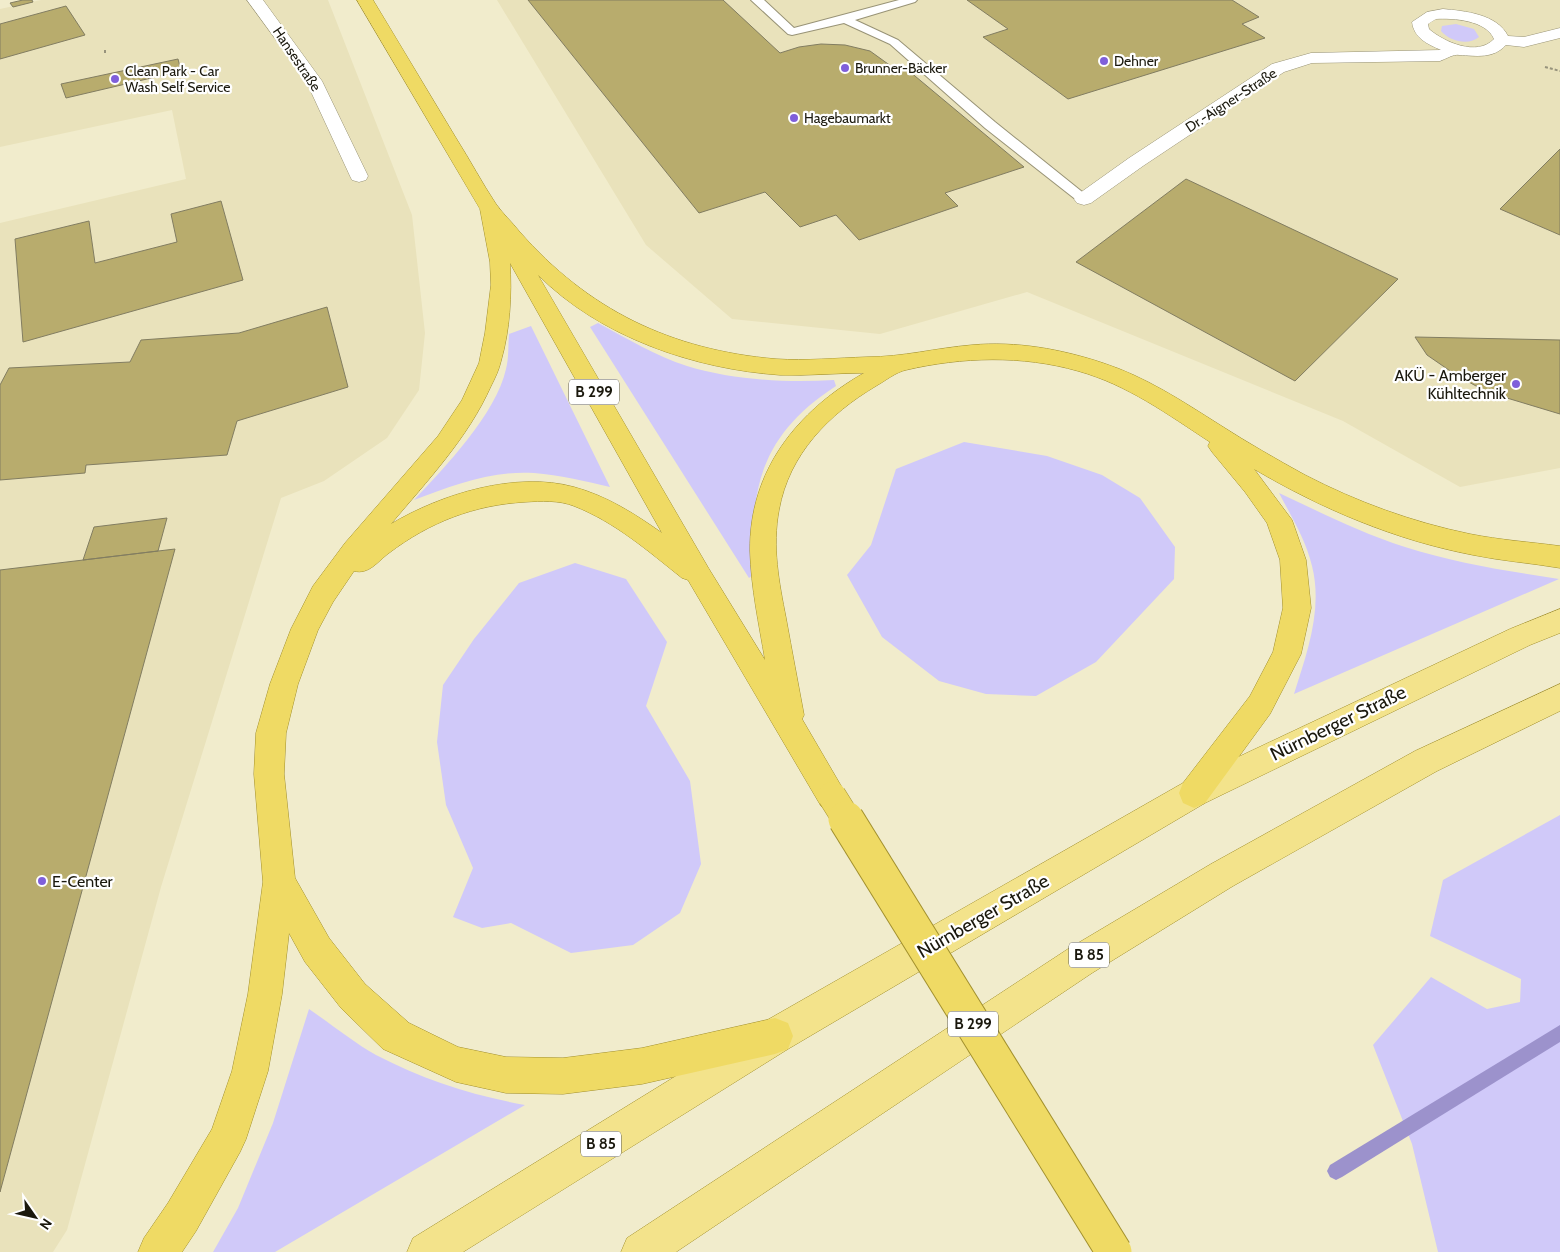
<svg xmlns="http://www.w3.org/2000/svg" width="1560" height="1252" viewBox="0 0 1560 1252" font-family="Cabin,sans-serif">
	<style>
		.built { fill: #e9e2bb }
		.green { fill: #d0c9f9 }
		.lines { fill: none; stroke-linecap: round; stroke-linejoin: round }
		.stream { fill: #9c92cc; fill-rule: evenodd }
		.building { fill: #b8ac6d; stroke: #827d61 }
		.service-casing { stroke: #989376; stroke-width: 2 }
		.minor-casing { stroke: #989376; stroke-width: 1 }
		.primary-casing { stroke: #a2902d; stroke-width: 1 }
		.trunk-casing { stroke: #a2902d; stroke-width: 1 }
		.path { stroke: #97937c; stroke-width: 2; stroke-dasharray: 3 2; stroke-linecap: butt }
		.service { fill: #fff; fill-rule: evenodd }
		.minor { fill: #fff; fill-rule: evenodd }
		.primary { fill: #f3e38b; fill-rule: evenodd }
		.trunk { fill: #efda64; fill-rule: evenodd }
		.trunk-bridge-far1-casing { stroke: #a2902d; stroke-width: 29; stroke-linecap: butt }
		.trunk-bridge-casing { stroke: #a2902d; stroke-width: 37; stroke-linecap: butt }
		.trunk-bridge-far1 { stroke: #efda64; stroke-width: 28 }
		.trunk-bridge { stroke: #efda64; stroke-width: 35 }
		.poi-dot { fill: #7f5fda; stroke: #fff; stroke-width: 2 }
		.labels { text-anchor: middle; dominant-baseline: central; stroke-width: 4.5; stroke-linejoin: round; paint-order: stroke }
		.far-street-label { font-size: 14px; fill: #1a180d; stroke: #fff }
		.far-poi-label { font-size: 14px; fill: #1a180d; stroke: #fff; text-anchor: start }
		.shield { fill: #fff; stroke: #5f5d56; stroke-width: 1 }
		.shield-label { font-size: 15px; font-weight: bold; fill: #1a180d }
		.poi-label { font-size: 16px; fill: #1a180d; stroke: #fff; text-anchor: end }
		.near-street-label { font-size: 19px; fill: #1a180d; stroke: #fff }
	</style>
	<rect width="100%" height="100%" fill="#f1eccc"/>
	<!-- built -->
	<path class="built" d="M41,0H328L412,215L425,333L419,390L387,438L324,481L281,498L161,887L67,1230L53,1252H0V223L186,179L172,110L0,147V9Z
		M497,0H1560V468L1460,487L1343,421L1027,292L880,334L732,319L646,245Z"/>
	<!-- green -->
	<path class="green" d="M1456,24L1474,29L1479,37C1469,46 1449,41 1441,31L1442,26Z
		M598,323C626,338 656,356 687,366C733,380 786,383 834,380L836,386C762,434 748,488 755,573L749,578L590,327Z
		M531,326L610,487C584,481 560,475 534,473C492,470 451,486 414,500C445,467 496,414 506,369C509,358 508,345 509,334Z
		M964,442L1047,456L1102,475L1140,498L1175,547L1174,579L1096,662L1036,696L986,694L939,681L882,637L847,575L871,545L896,469Z
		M1279,493C1320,512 1361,533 1405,547C1455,563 1507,571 1559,579L1294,694C1307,653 1323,609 1312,566C1306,540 1291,516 1279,493Z
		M575,563L626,579L667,642L646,706L690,781L701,864L680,913L633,945L571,953L511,923L482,928L453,917L473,868L446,805L437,742L443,685L474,639L519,583Z
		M1560,815V1252H1438L1412,1144L1373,1045L1431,977L1487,1009L1520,1002L1521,979L1430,936L1443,880Z
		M309,1009C331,1024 353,1042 376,1055C424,1080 471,1095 525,1105L275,1252H213L238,1208L273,1123Z"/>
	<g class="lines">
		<!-- stream -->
		<path class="stream" d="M1560,1025V1042L1342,1177L1336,1180L1330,1177L1327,1171L1330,1165Z"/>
	</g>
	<!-- building -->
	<path class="building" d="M23,0H32L33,2L13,7L10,3Z
		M528,0H723L780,53L799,47L821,44L845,45L870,51L895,69L903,66L1024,167L945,193L958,206L859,240L836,215L800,227L765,192L699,213Z
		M967,0H1232L1259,17L1242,24L1265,38L1068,99L983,37L1008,29Z
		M66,6L85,35L0,59V24Z
		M178,59L181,71L66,98L61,84Z
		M1560,149V235L1500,209Z
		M1186,179L1398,279L1295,381L1076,262Z
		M221,201L243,280L23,342L15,239L89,221L95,263L177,242L171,214Z
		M327,307L348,387L237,421L227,455L86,465L85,473L0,480V385L9,368L130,362L141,340L239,333Z
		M1415,337L1560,340V414L1487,392L1456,375L1427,355Z
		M167,518L158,551L83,560L94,527Z
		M175,549L0,1192V570Z"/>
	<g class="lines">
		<defs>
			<path id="service" d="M751,0H764L794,28L899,0H917L915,2L855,20L898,40L995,122L1091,199L1084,203L1079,202L985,128L890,44L844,23L792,35L788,34Z"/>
			<path id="minor" d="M247,0H263L322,81L368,176L366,180L359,182L352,180L350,176L306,81Z
				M1443,9C1465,11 1497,14 1508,36L1524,37L1560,28V38L1524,47L1506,45C1493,59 1477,56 1459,55C1453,54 1446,59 1440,61L1312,63L1284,72L1143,166L1091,203L1084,205L1077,203L1074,199L1077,195L1129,158L1272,64L1311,53L1441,50C1427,44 1414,38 1412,22L1427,12ZM1436,19C1453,18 1486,20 1494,39C1477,57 1444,42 1429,29L1428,24Z"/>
			<path id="primary" d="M1560,609V633L1530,645L1205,803L788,1049L463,1252H407L413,1238L762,1023L1183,783L1510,629Z
				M1560,684V711L1437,771L1233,886L1092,973L676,1252H621L627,1238L1068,949L1211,864L1415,751Z"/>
			<path id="trunk" d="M357,0H373C401,46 428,92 456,138C470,160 482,183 496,204C503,214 512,222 519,231C588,310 671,350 776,359C806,361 837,358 867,357C903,357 936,348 972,345C1016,341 1061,349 1103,363C1146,377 1182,401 1220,425C1248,443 1276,459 1305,475C1357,502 1412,522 1470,534C1500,540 1530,542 1560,546V568C1531,563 1502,561 1473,555C1395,540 1322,509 1254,469L1292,520L1306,560L1311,608L1301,654L1270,714L1205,803L1194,808L1183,803L1179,793L1183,783L1250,696L1273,652L1283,608L1280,560L1267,523L1245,492L1212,452L1208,446L1210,442C1167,414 1128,385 1078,371C1022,355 962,357 906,370C896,372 885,381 876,386C829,414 789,454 779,510C772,547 779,582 786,618C792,651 798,683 804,715L802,719L847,796L843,806L832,811L821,806L688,580L682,578C648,551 615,522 574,506C559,500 541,501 525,502C474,505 430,522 389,553C378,561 369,575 354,571L333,602L318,630L298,684L286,733L284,774L295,878L329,938L365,984L409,1023L458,1047L506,1057L563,1058L642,1048L775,1018L788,1023L793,1036L788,1049L775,1054L642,1084L563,1094L506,1093L456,1082L383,1049L341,1008L305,962L289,933L282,994L268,1071L246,1139L240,1152L196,1231L182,1252H138L144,1238L168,1203L212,1129L232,1071L248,994L263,882L254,774L256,733L270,684L291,629L313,586L345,543L438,436L462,400L479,363L485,333L491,285L490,262L480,209ZM510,263L662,533C635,514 607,496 574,487C516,471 441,494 391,524C427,481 468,438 491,386C495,378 499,370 501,361C510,330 512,295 510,263ZM538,275C600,337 694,369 780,375C808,376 836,373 864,373C797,411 749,471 750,551C751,588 759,624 765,660L709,569Z"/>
		</defs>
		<!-- service casing -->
		<use href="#service" class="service-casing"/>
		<!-- minor casing -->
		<use href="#minor" class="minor-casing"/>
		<!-- primary casing -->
		<use href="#primary" class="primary-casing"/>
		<!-- trunk casing -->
		<use href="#trunk" class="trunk-casing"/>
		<!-- path -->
		<path class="path" d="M105,50V55
			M1545,67L1560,71"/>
		<!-- service -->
		<use href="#service" class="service"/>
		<!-- minor -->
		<use href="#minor" class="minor"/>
		<!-- primary -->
		<use href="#primary" class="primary"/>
		<!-- trunk -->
		<use href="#trunk" class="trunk"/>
		<defs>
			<path id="trunk-bridge-far1" d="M832,796L847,820"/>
			<path id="trunk-bridge" d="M846,819L1114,1252"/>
		</defs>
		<!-- trunk-bridge-far1 casing -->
		<use href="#trunk-bridge-far1" class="trunk-bridge-far1-casing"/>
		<!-- trunk-bridge casing -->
		<use href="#trunk-bridge" class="trunk-bridge-casing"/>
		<!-- trunk-bridge-far1 -->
		<use href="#trunk-bridge-far1" class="trunk-bridge-far1"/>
		<!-- trunk-bridge -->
		<use href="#trunk-bridge" class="trunk-bridge"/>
	</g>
	<!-- markers -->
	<g class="poi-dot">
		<circle cx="1104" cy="61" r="5"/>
		<circle cx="845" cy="68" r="5"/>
		<circle cx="115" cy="79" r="5"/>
		<circle cx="794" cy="118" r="5"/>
		<circle cx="1516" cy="384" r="5"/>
		<circle cx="42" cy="881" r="5"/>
	</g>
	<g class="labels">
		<!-- far-street labels -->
		<g class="far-street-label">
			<text transform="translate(297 59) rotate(56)">Hansestraße</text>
			<text transform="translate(1231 100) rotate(-33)">Dr.-Aigner-Straße</text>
		</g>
		<!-- far-poi labels -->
		<g class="far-poi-label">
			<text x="1114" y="61">Dehner</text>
			<text x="855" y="68">Brunner-Bäcker</text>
			<text x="125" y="71">Clean Park - Car<tspan x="125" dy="16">Wash Self Service</tspan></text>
			<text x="804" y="118">Hagebaumarkt</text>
		</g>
		<!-- shield labels -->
		<g class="shield">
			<rect x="569" y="379.5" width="50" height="25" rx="4"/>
			<rect x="1069" y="942.5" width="40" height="25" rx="4"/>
			<rect x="948" y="1011.5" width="50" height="25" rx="4"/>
			<rect x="581" y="1131.5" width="40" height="25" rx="4"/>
		</g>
		<g class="shield-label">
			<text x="594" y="392">B 299</text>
			<text x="1089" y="955">B 85</text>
			<text x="973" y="1024">B 299</text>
			<text x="601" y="1144">B 85</text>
		</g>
		<!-- poi labels -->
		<g class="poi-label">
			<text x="1506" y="375">AKÜ - Amberger<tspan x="1506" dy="18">Kühltechnik</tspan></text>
			<text x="52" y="881" text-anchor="start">E-Center</text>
		</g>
		<!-- near-street labels -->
		<g class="near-street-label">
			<text transform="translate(1338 723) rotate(-26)">Nürnberger Straße</text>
			<text transform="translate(983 916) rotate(-30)">Nürnberger Straße</text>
		</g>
	</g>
	<!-- north arrow -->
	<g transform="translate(35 1217) rotate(124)" stroke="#ffffff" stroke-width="4" paint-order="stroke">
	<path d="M0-4L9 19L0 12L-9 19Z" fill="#1a180d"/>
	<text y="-8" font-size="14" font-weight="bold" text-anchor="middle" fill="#1a180d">N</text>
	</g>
</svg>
